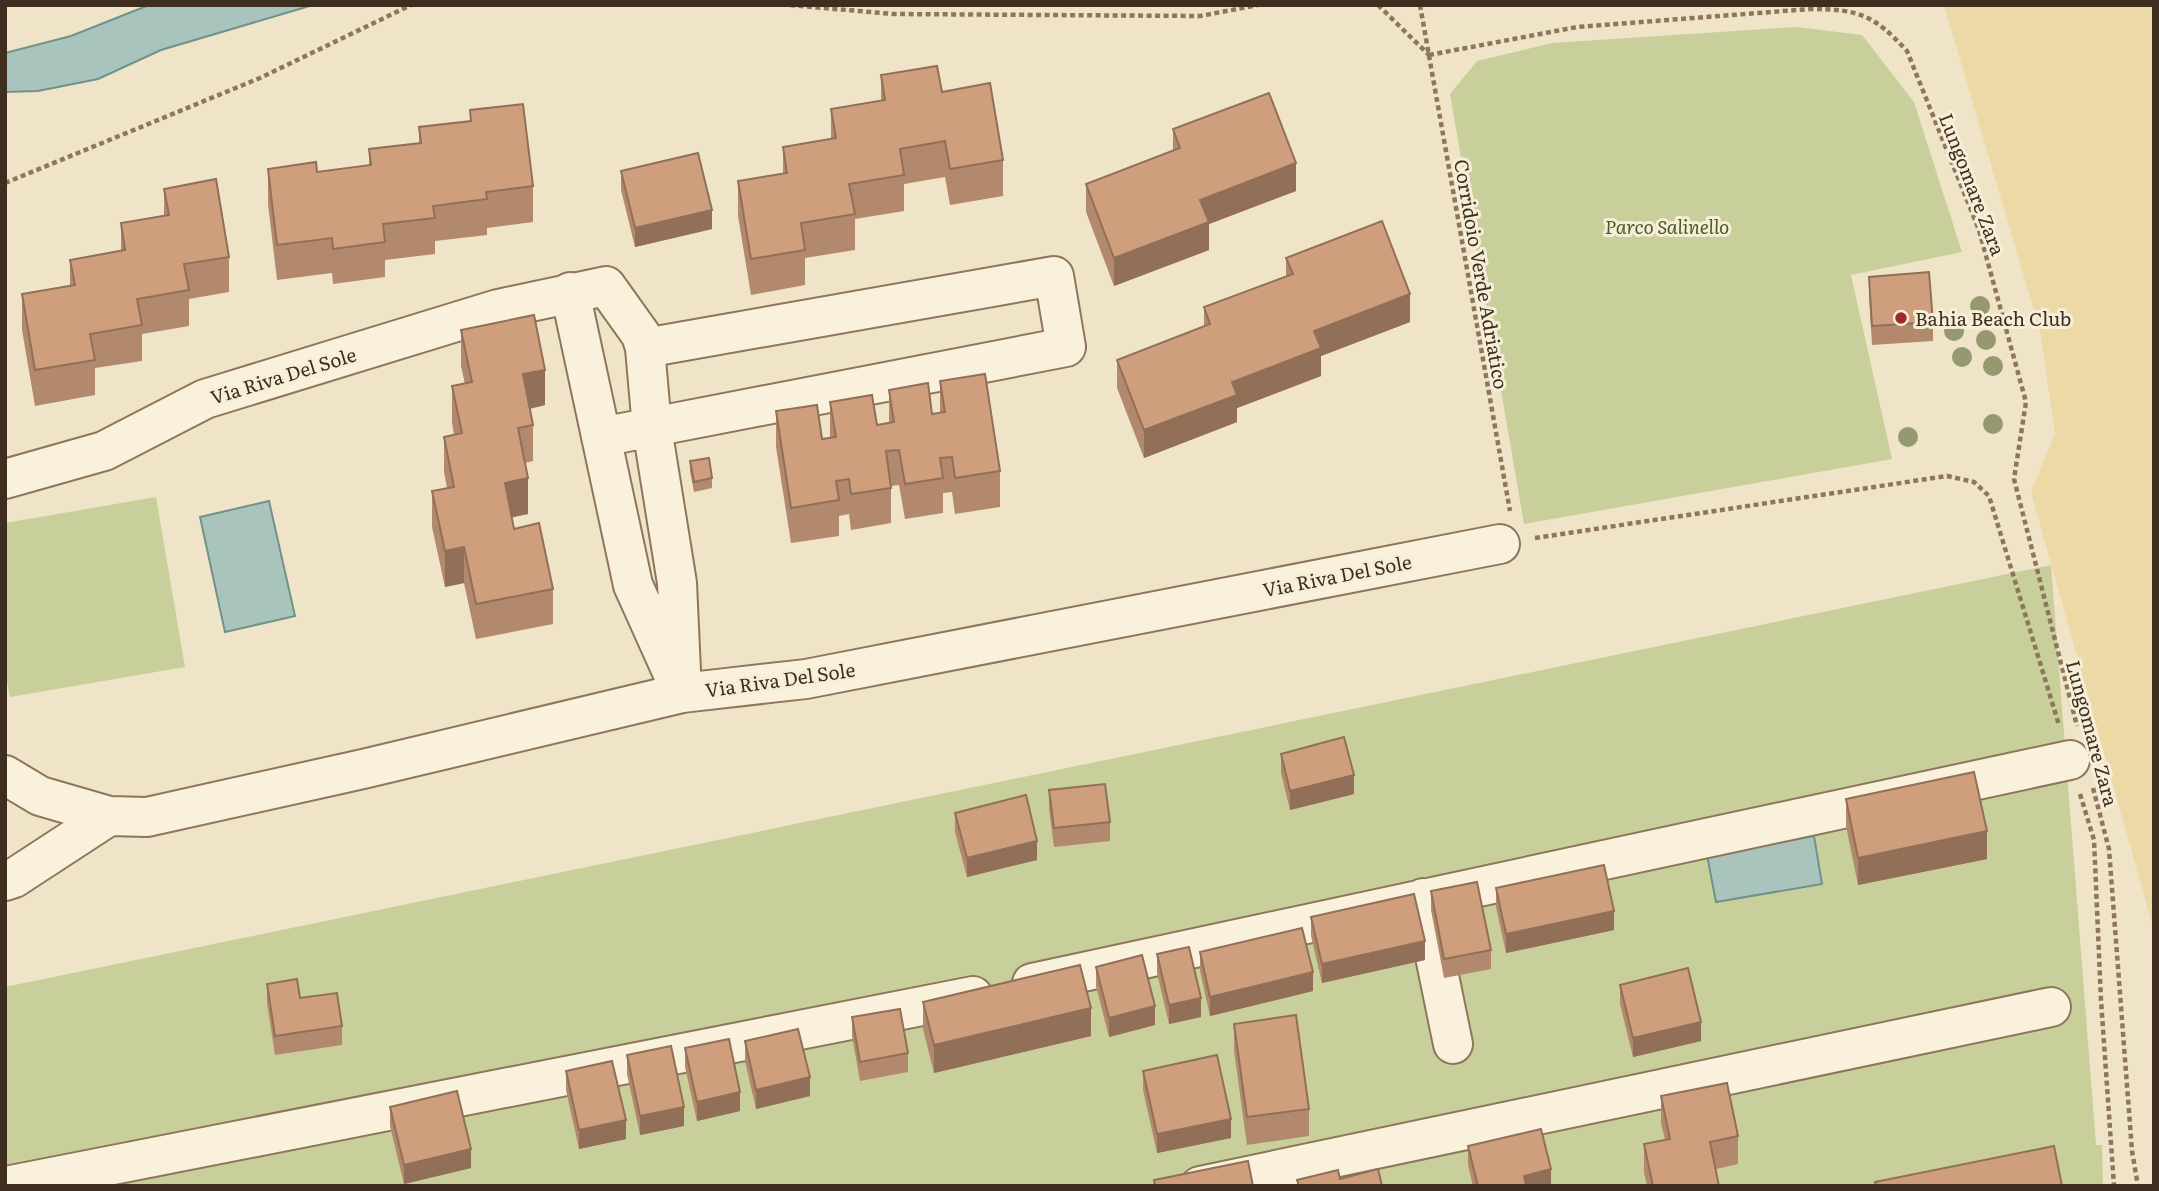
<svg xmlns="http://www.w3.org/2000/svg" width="2159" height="1191" viewBox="0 0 2159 1191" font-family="Literata,serif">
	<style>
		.green { fill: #c9cf9b }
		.sand { fill: #ecd9a5 }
		.water { fill: #a9c4bc; stroke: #6f938a; stroke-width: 2 }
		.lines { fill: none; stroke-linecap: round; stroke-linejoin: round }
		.minor-casing { stroke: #8d765c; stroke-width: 42 }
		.path { stroke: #8d765c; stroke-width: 4.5; stroke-dasharray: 5 3.5; stroke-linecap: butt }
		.minor { stroke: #faf1dc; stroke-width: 38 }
		.tree { fill: #96986f }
		.wall { fill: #b2896c }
		.shaded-wall { fill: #916f58 }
		.building { fill: #cf9f7d; stroke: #916f58; stroke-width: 2 }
		.poi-dot { fill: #9e2a2b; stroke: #f7eed8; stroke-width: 2.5 }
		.labels { text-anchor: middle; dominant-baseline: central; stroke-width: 6; stroke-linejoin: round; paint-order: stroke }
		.street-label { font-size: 19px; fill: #3d2e20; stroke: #f7eed8 }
		.park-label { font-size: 19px; font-style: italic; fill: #4d5a26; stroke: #f7eed8 }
		.poi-label { font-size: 19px; fill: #3d2e20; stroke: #f7eed8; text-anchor: start }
	</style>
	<rect width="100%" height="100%" fill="#f0e4c8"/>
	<!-- green -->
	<path class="green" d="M1797,27L1862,35L1914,102L1962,252L1851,275L1892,459L1524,524L1450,94L1477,61L1552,43Z
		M156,497L185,667L10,697L5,672V523Z
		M2051,565L2096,1145H2102L2103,1186H5V987Z"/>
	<!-- sand -->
	<path class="sand" d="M1944,5H2154V931L2031,492L2055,434L2040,331Z"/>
	<!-- water -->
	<path class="water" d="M149,5H313L161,50L98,79L38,91L5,92V53L71,36Z
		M269,501L295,616L225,632L200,517Z
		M1814,836L1822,884L1716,902L1707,855Z"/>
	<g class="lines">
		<defs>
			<path id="minor" d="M570,292L633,585L673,674
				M601,437L1066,347L1054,276L645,348
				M5,479L104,451L205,399L498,309L606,286L641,335L645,348L652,428L677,583L682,693
				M5,775L40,796L109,816L147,817L363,769L682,693L806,679L1500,544
				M5,881L14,878L109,816
				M1423,898L1453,1044
				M1032,983L2070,760
				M6,1186L973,996
				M1200,1186L2051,1007"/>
		</defs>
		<!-- minor casing -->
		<use href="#minor" class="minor-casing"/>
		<!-- path -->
		<path class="path" d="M790,5L893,14L1200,16L1258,5
			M1378,5L1429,55
			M1420,5L1510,511
			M1429,55L1577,27L1810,9C1859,9 1874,15 1907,51L1979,230L2026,402L2014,479L2077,726
			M5,183L260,78L411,5
			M1535,538L1947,476L1974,482L1989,496L2059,725
			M2093,788L2109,849L2132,1151L2138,1186
			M2080,794L2094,840L2101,1000L2114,1186"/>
		<!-- minor -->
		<use href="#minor" class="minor"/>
	</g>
	<!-- trees -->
	<g class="tree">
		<circle cx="1980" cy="306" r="10"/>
		<circle cx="1954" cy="331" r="10"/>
		<circle cx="1986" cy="340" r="10"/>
		<circle cx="1962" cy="357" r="10"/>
		<circle cx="1993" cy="366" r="10"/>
		<circle cx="1993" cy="424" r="10"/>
		<circle cx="1908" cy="437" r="10"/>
	</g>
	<!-- wall -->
	<path class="wall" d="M881,75L942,92L1003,160V196L950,205L945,177L904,184V211L855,219V250L805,258V285L751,295L738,216V181L783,173V147L831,139V109L881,101Z
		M470,110L533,186V222L487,228V235L435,241V254L385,260V277L333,284L332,273L277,280L268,204V169L317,172L369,166V149L419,143V127L470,121Z
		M1173,129L1296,191L1209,224V250L1114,286L1086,212V184L1173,150Z
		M621,171L712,229L635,247L621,190Z
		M164,189L229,257V292L189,299V326L142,334V361L95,368V395L35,406L22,330V294L70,286V260L121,251V223L164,215Z
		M1286,258L1410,322L1321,356V376L1237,408V422L1144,458L1117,388V360L1204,327V307L1286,276Z
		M1869,277L1933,322V341L1872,345L1869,296Z
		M461,330L545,405L530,409L533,425V461L525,463L528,514L512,517L514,529L553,589V624L476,639L464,583L445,587L432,527V491L447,488L444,472V437L454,435L452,422V386L465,384L461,366Z
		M940,381L1000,471V507L955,514L952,492L943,493V513L905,519L899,485L891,486V523L851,530L849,514L839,516V536L791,543L776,447V411L822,439L830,438V402L877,425L889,423V390L932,414L940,413Z
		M690,461L712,478V488L694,492L690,471Z
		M1281,754L1354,794L1290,810L1281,773Z
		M1049,790L1110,822V841L1054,847L1049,809Z
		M1846,799L1987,859L1858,885L1846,826Z
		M955,813L1037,860L967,877L955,832Z
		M1496,888L1614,930L1506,953L1496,907Z
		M1431,891L1491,950V969L1444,978L1431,910Z
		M1311,917L1425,960L1322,983L1311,936Z
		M1200,952L1313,991L1210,1016L1200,971Z
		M1157,954L1201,1017L1169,1024L1157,973Z
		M1096,967L1155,1025L1109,1037L1096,986Z
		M267,984L300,998L342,1026V1045L275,1055L267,1003Z
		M1620,985L1701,1041L1633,1057L1620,1004Z
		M923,1002L1091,1036L934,1073L923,1029Z
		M852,1017L908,1053V1072L860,1081L852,1036Z
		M1234,1024L1309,1109V1136L1247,1145L1234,1051Z
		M745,1041L810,1096L756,1109L745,1061Z
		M685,1048L740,1111L697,1121L685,1067Z
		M627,1055L684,1126L640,1135L627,1074Z
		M566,1071L626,1139L579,1149L566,1090Z
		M1143,1071L1231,1138L1157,1153L1143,1090Z
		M1661,1096L1738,1136V1164L1716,1169L1719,1186H1647L1644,1172V1144L1665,1140L1661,1123Z
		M390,1107L471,1168L404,1184L390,1126Z
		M1468,1146L1551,1186H1473L1468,1165Z"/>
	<!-- shaded-wall -->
	<path class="shaded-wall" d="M1296,163V191L1209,224V250L1114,286V258L1200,200Z
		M712,210V229L635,247V228Z
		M1410,294V322L1321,356V376L1237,408V422L1144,458V430L1232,382L1314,331Z
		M545,370V405L523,410V374Z
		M528,478V514L505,519V483Z
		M464,547V583L445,587V551Z
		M1354,775V794L1290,810V791Z
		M1987,831V859L1858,885V858Z
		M1037,841V860L967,877V858Z
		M1614,911V930L1506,953V934Z
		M1425,941V960L1322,983V964Z
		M1313,972V991L1210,1016V997Z
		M1201,998V1017L1169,1024V1005Z
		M1155,1006V1025L1109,1037V1018Z
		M1091,1008V1036L934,1073V1045Z
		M1701,1022V1041L1633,1057V1038Z
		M810,1077V1096L756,1109V1090Z
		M740,1092V1111L697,1121V1102Z
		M684,1107V1126L640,1135V1116Z
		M1231,1119V1138L1157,1153V1134Z
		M626,1120V1139L579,1149V1130Z
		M471,1149V1168L404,1184V1165Z
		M1551,1169V1186H1524V1176Z"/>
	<!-- building -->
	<path class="building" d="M937,66L942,92L990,83L1003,160L950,169L945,141L900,149L904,175L849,184L855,214L801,223L805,250L751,259L738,181L787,173L783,147L836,138L831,109L885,100L881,75Z
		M1269,93L1296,163L1200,200L1209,222L1114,258L1086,184L1180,148L1173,129Z
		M523,104L533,186L486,192L487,199L433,206L435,218L383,224L385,242L333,249L332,238L277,245L268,169L316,162L317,172L371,165L369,149L421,143L419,127L471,121L470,110Z
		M698,153L712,210L635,228L621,171Z
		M216,179L229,257L184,264L189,290L137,299L142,325L90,334L95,360L35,370L22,294L75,285L70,260L125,250L121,223L169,215L164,189Z
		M1382,221L1410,294L1314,331L1321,348L1232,382L1237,395L1144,430L1117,360L1210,324L1204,307L1293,274L1286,258Z
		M1929,272L1933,322L1872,326L1869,277Z
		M534,315L545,370L523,374L533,425L518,428L528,478L505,483L514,529L539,523L553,589L476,604L464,547L445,551L432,491L454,487L444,437L462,433L452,386L472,382L461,330Z
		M985,374L1000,471L955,478L952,457L940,458L943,478L905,484L899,450L886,451L891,488L851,494L849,479L836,481L839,500L791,508L776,411L817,405L822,439L836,437L830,402L872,395L877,425L894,422L889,390L928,383L932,414L945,412L940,381Z
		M709,458L712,478L694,482L690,461Z
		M1344,737L1354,775L1290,791L1281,754Z
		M1974,772L1987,831L1858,858L1846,799Z
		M1105,784L1110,822L1054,828L1049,790Z
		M1026,795L1037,841L967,858L955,813Z
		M1604,865L1614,911L1506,934L1496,888Z
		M1477,882L1491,950L1444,959L1431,891Z
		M1414,894L1425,941L1322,964L1311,917Z
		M1302,928L1313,972L1210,997L1200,952Z
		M1189,947L1201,998L1169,1005L1157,954Z
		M1142,955L1155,1006L1109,1018L1096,967Z
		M1080,965L1091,1008L934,1045L923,1002Z
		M1688,968L1701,1022L1633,1038L1620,985Z
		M297,979L300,998L337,993L342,1026L275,1036L267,984Z
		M900,1009L908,1053L860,1062L852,1017Z
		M1296,1015L1309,1109L1247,1117L1234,1024Z
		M798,1029L810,1077L756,1090L745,1041Z
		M729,1039L740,1092L697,1102L685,1048Z
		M671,1046L684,1107L640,1116L627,1055Z
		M1217,1055L1231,1119L1157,1134L1143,1071Z
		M612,1061L626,1120L579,1130L566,1071Z
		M1727,1083L1738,1136L1710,1142L1719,1186H1653L1644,1144L1670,1139L1661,1096Z
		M457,1091L471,1149L404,1165L390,1107Z
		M1541,1129L1551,1169L1524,1176L1526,1186H1478L1468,1146Z
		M2054,1146L2062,1186H1876L1875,1182Z
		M1248,1161L1253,1186H1155L1154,1180Z
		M1378,1169L1382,1186H1299L1297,1180L1338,1170L1340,1179Z"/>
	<!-- markers -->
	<circle class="poi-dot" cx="1901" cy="318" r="7"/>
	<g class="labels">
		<!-- street labels -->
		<g class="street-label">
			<text transform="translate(1973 184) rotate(69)">Lungomare Zara</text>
			<text transform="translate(1482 274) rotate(80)">Corridoio Verde Adriatico</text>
			<text transform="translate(283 375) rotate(-17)">Via Riva Del Sole</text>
			<text transform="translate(1337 575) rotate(-11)">Via Riva Del Sole</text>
			<text transform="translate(780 679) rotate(-8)">Via Riva Del Sole</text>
			<text transform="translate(2093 733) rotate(75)">Lungomare Zara</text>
		</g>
		<!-- park labels -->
		<g class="park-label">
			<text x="1667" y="226">Parco Salinello</text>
		</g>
		<!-- poi labels -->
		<g class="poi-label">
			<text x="1915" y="318">Bahia Beach Club</text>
		</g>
	</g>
	<!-- border -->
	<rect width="2159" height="1191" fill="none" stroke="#3d2e20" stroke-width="14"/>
</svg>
